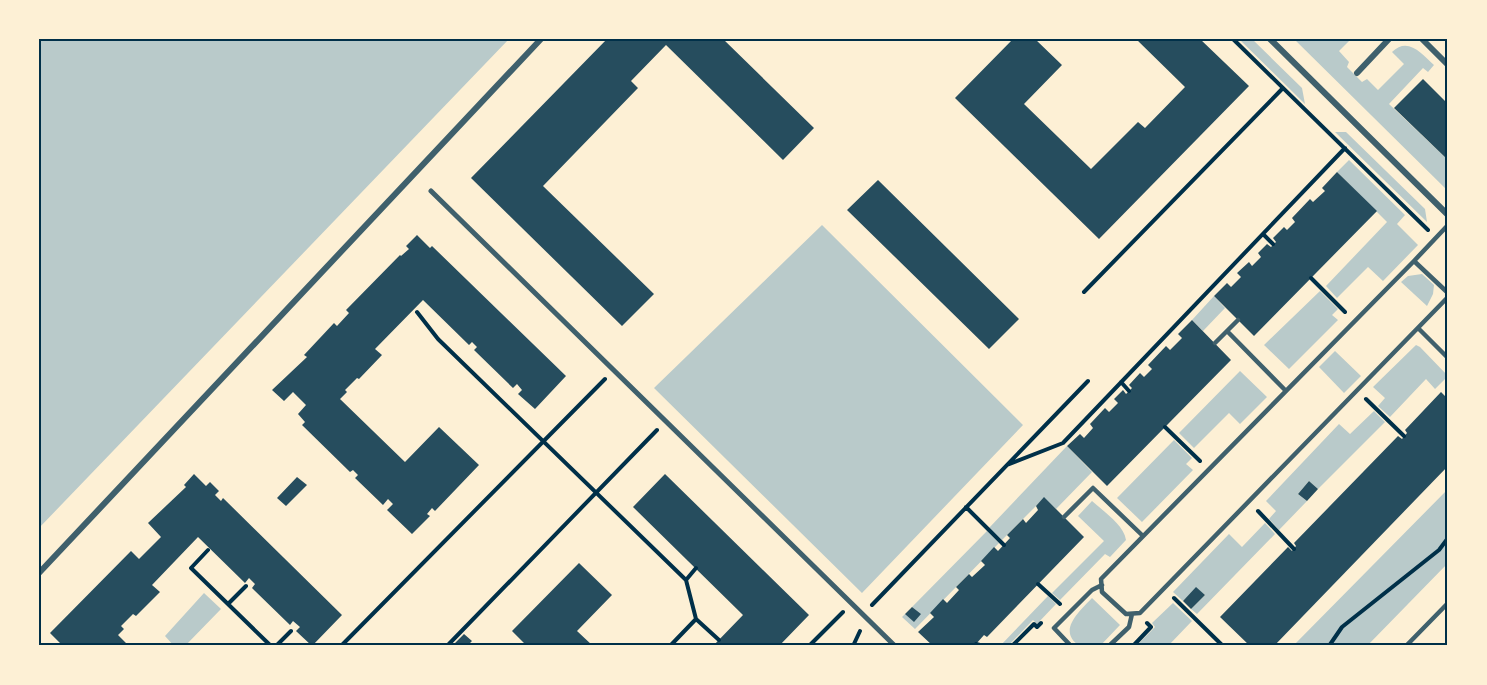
<svg xmlns="http://www.w3.org/2000/svg" width="1487" height="685" viewBox="0 0 1487 685" font-family="'Public Sans',sans-serif">
	<style>
		.green { fill: #b9caca }
		.building { fill: #264d5e }
		.lines { fill: none; stroke-linecap: round; stroke-linejoin: round }
		.path { stroke: #003049; stroke-width: 4 }
		.service { stroke: #3f606c; stroke-width: 4.5 }
		.pedestrian { stroke: #3f606c; stroke-width: 5 }
		.minor { stroke: #3f606c; stroke-width: 6 }
		.neatline { fill: none; stroke: #003049; stroke-width: 2 }
	</style>
	<rect width="100%" height="100%" fill="#fdf0d5"/>
	<!-- green -->
	<path class="green" d="M39,39H509L39,528Z
		M1239,39H1252L1302,88L1305,104Z
		M1294,39H1351L1339,51L1349,62L1347,67L1362,82L1367,79L1378,90L1404,64L1392,52C1408,36 1422,54 1434,65L1428,72L1423,68L1389,104L1448,160V191Z
		M1335,132H1346L1425,209L1427,222Z
		M1349,160L1405,215L1397,224L1418,245L1383,281L1368,267L1337,298L1326,286L1387,222L1337,172Z
		M822,225L1023,425L862,593L654,388Z
		M1422,274L1434,285L1433,294L1427,306L1401,282L1408,276Z
		M1320,291L1338,309L1332,315L1338,320L1289,369L1264,345Z
		M1214,296L1225,308L1203,331L1192,320Z
		M1416,345L1420,347L1448,376L1435,389L1426,379L1390,417L1378,406L1385,398L1373,387Z
		M1335,351L1361,376L1344,393L1319,367Z
		M1240,371L1267,397L1240,424L1229,413L1194,448L1179,433Z
		M1374,411L1385,422L1318,489L1309,481L1298,494L1307,501L1279,530L1269,519L1276,511L1266,501L1339,424L1350,434Z
		M1174,440L1192,458L1186,464L1193,470L1142,522L1117,498Z
		M1067,446L1092,472L1056,509L1044,498L1002,540L989,528Z
		M1448,489V563L1367,646H1293Z
		M1092,501C1103,511 1124,525 1126,540L1110,557L1105,554L1060,600L1052,593L1104,541L1078,516Z
		M1265,523L1275,534L1197,614L1191,609L1205,595L1196,588L1183,601L1173,592L1229,534L1242,547Z
		M987,531L999,543L915,629L902,617L905,614H920L912,607Z
		M204,593L221,609L185,646H174L165,636Z
		M1048,596L1056,604L1037,624L1033,620L1008,646H1000Z
		M1092,598L1120,625L1100,646H1080C1056,631 1080,611 1092,598Z
		M1173,603L1192,621L1168,646H1136L1155,627L1152,623Z"/>
	<!-- building -->
	<path class="building" d="M607,39H723L814,128L783,160L666,45L631,81L638,88L543,186L654,294L622,326L471,178Z
		M1013,39H1035L1062,65L1024,104L1091,169L1138,122L1145,128L1185,87L1136,39H1200L1249,86L1099,239L955,98Z
		M1423,79L1448,104V160L1394,108Z
		M1337,172L1377,211L1254,336L1214,296L1227,283L1231,287L1241,277L1237,273L1249,262L1252,266L1261,257L1258,253L1267,244L1271,247L1276,242L1273,238L1284,227L1287,230L1295,222L1292,218L1310,199L1313,202L1325,191L1322,188Z
		M878,180L1019,319L989,349L847,210Z
		M417,235L430,248L432,246L566,376L535,409L518,394L522,390L517,384L513,388L474,350L477,347L472,342L469,345L423,300L375,349L382,355L359,379L357,378L345,390L347,392L340,399L405,462L439,427L479,465L435,511L432,508L427,514L430,516L412,534L387,510L393,504L388,499L383,505L355,478L358,475L353,470L350,472L302,425L305,422L298,414L306,405L293,392L284,401L272,390L307,357L304,355L334,323L337,326L349,313L346,310L400,255L401,256L409,249L406,246Z
		M1192,320L1231,360L1107,486L1067,446L1080,434L1084,438L1093,428L1090,424L1105,408L1109,412L1118,403L1114,399L1123,390L1126,394L1132,388L1129,385L1140,373L1144,377L1152,369L1148,365L1166,346L1170,350L1182,338L1178,334Z
		M1441,392L1448,399V466L1274,646H1250L1220,617L1288,547L1292,551L1296,546L1294,543L1398,436L1402,439L1407,433L1405,430Z
		M194,474L206,486L210,482L219,491L215,495L221,501L223,498L342,615L312,646L296,631L300,627L293,621L290,625L252,588L255,584L249,578L245,583L198,537L152,585L160,592L136,616L133,614L121,626L124,629L118,635L129,646H63L50,633L131,551L139,559L161,537L148,523L186,487L184,485Z
		M665,474L809,615L779,646H713L743,615L633,507Z
		M297,477L307,485L286,506L277,498Z
		M1309,481L1318,489L1307,501L1298,494Z
		M1044,497L1084,537L987,637L984,635L976,644L978,646H933L918,632L934,617L930,613L943,599L947,603L959,590L956,587L969,574L972,577L985,565L981,561L994,547L998,551L1010,538L1007,535L1023,519L1026,523L1038,510L1036,506Z
		M579,563L612,595L577,631L593,646H527L512,631Z
		M1196,587L1205,595L1191,609L1183,601Z
		M912,607L921,614L914,622L905,614Z
		M464,634L472,641L467,646H452Z"/>
	<g class="lines">
		<!-- path -->
		<path class="path" d="M1233,39L1428,230
			M1263,234L1273,244
			M1311,278L1345,312
			M1084,292L1283,88
			M417,312L438,339L686,580L696,619L719,640
			M1121,382L1129,391
			M1366,399L1404,436
			M1165,427L1200,461
			M1007,465L1063,443L1345,148
			M966,507L1004,545
			M1258,511L1294,549
			M208,550L191,568L271,646
			M686,580L696,568
			M1038,584L1060,604
			M1174,598L1223,646
			M228,604L246,586
			M872,605L1088,381
			M976,644L984,646
			M276,646L291,631
			M341,646L605,379
			M447,646L657,430
			M670,646L696,619
			M809,646L843,612
			M853,646L860,631
			M1012,646L1034,624L1037,627L1041,623
			M1133,646L1151,627L1147,623
			M1329,646L1342,627L1439,550L1448,538"/>
		<!-- service -->
		<path class="service" d="M1448,225L1414,261L1448,293
			M1414,261L1101,579L1102,592L1126,614L1140,613L1448,297
			M1418,328L1448,358
			M1227,331L1238,320
			M1215,343L1227,331L1286,391
			M1064,517L1093,488L1143,536
			M1071,646L1054,628L1092,590L1102,585
			M1109,646L1129,627L1132,614
			M1406,646L1448,603"/>
		<!-- pedestrian -->
		<path class="pedestrian" d="M431,191L895,646"/>
		<!-- minor -->
		<path class="minor" d="M1270,39L1448,215
			M1422,39L1448,65
			M1357,73L1389,39
			M39,573L541,39"/>
	</g>
	<!-- border -->
	<rect width="1487" height="685" fill="none" stroke="#fdf0d5" stroke-width="81"/>
	<rect x="40" y="40" width="1406" height="604" class="neatline"/>
</svg>
